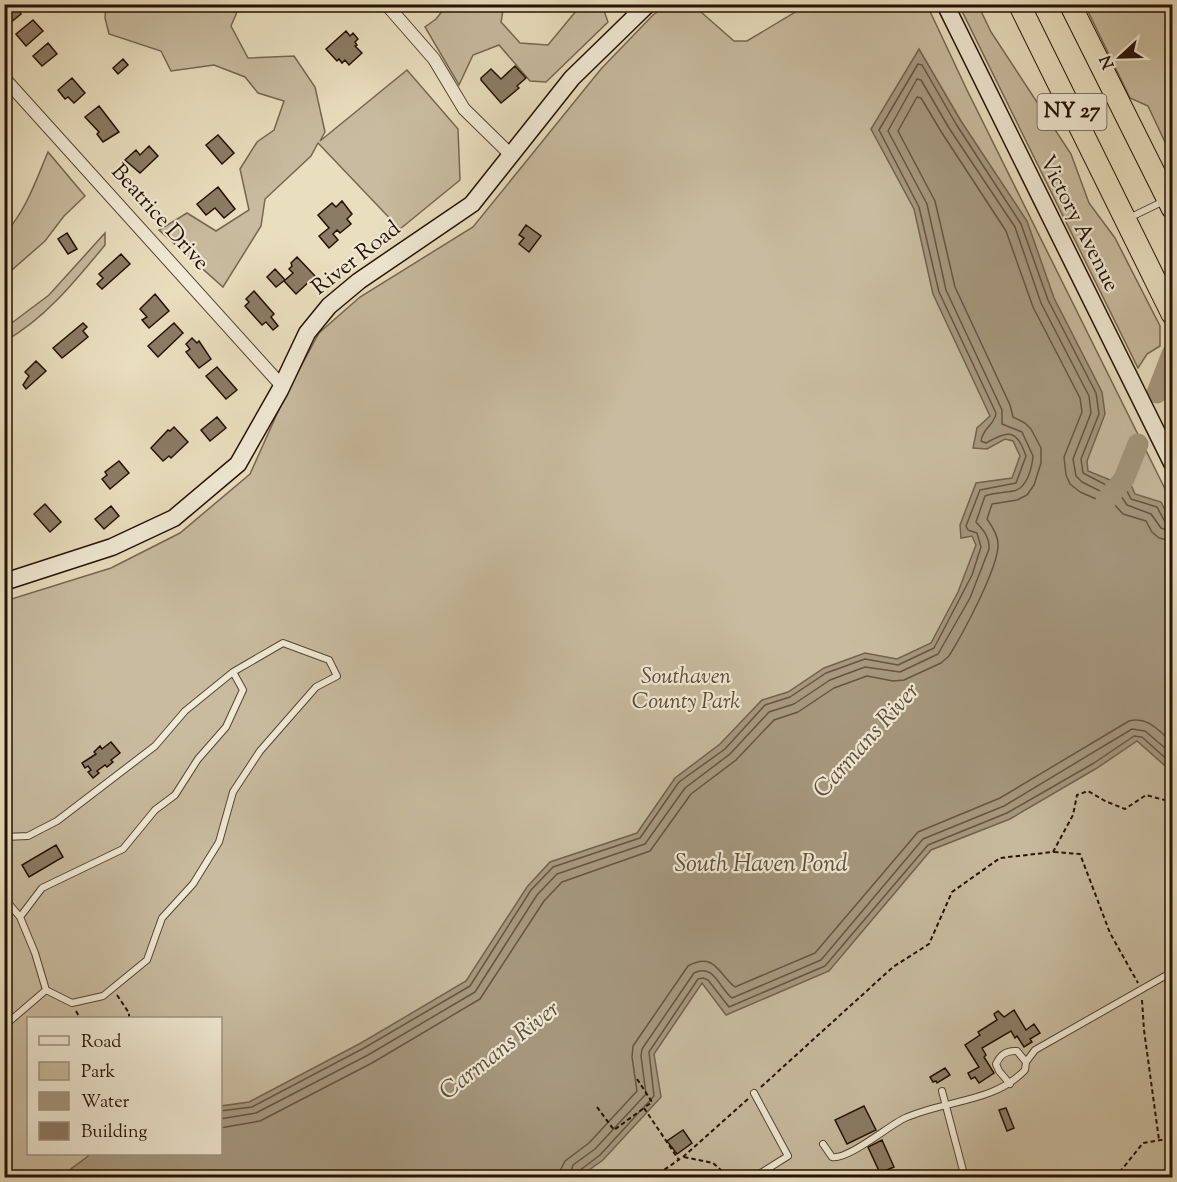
<svg xmlns="http://www.w3.org/2000/svg" width="1177" height="1182" viewBox="0 0 1177 1182" font-family="'Sorts Mill Goudy',serif">
	<style>
		.green { fill: #c8bb9f; stroke: #766652; stroke-width: 1.5; fill-rule: evenodd }
		.water { fill: #a6987f; stroke: #72624e; stroke-width: 1.5 }
		.lines { fill: none; stroke-linecap: round; stroke-linejoin: round }
		.shore { stroke: #665442; stroke-width: 1.5 }
		.river { stroke: #a6987f; stroke-width: 21 }
		.building { fill: #8b7c65; stroke: #251105; stroke-width: 1.5 }
		.lane-casing { stroke: #564433; stroke-width: 8 }
		.street-casing { stroke: #564433; stroke-width: 14 }
		.secondary-casing { stroke: #251105; stroke-width: 19 }
		.highway-casing { stroke: #251105; stroke-width: 23 }
		.path { stroke: #251105; stroke-width: 2; stroke-dasharray: 4.5 3; stroke-linecap: butt }
		.lane { stroke: #f1ead5; stroke-width: 6 }
		.street { stroke: #f1ead5; stroke-width: 12 }
		.secondary { stroke: #f1ead5; stroke-width: 16 }
		.highway { stroke: #e9debe; stroke-width: 21 }
		.labels { text-anchor: middle; dominant-baseline: central; stroke-width: 4.5; stroke-linejoin: round; paint-order: stroke }
		.shield { fill: #f1ead5; stroke: #625243; stroke-width: 1.5 }
		.shield-label { font-size: 21px; font-weight: bold; fill: #251105 }
		.street-label { font-size: 22px; fill: #251105; stroke: #f1ead5 }
		.park-label { font-size: 22px; font-style: italic; fill: #5e4c3b; stroke: #f1ead5 }
		.water-label { font-size: 24px; font-style: italic; fill: #5f4e3c; stroke: #f1ead5 }
	</style>
	<rect width="100%" height="100%" fill="#e9debe"/>
	<filter id="stains"><feTurbulence type="fractalNoise" baseFrequency=".00333" numOctaves="4"/><feColorMatrix values="0 0 0 0 .2 0 0 0 0 .09 0 0 0 0 .02 0 0 0 .5 -.17"/></filter>
	<radialGradient id="worn" r=".72"><stop offset=".6" stop-color="#630" stop-opacity="0"/><stop offset="1" stop-color="#630" stop-opacity=".3"/></radialGradient>
	<!-- green -->
	<path class="green" d="M448,4L504,5L501,22L520,43L548,45L581,5H602L608,22L546,82L530,81L499,45L473,55L459,85L425,27L436,19Z
		M106,5H240L231,26L248,58L294,56L315,87L325,132L320,141L407,70L458,129L460,180L400,229L318,143L311,156L265,199L261,226L223,287L159,230L187,213L216,231L249,210L240,169L257,142L274,130L284,101L258,93L245,77L214,65L171,71L161,51L109,34L105,18Z
		M667,5H693L734,41H747L807,5H927L966,88L1172,503V1177L5,1178V601L111,568L180,533L250,474L285,396L319,333L360,297L473,227L601,69L653,15ZM28,1018H220V1154H28Z
		M959,5H978L991,32L1071,154L1089,203L1115,238L1160,326V346L1147,354L1138,368Z
		M1085,5H1172V157L1148,106L1130,98Z
		M48,152L85,196L64,216L45,241L5,276V233C26,211 36,180 48,152Z
		M105,233V245C76,280 45,319 5,341V328L49,295Z"/>
	<!-- water -->
	<path class="water" d="M919,49L961,121L1027,221L1054,298L1102,392L1105,414L1087,461L1088,471L1110,480L1115,479L1116,476L1132,481L1131,485L1135,494L1161,502L1172,523V772L1137,741L1097,768L1010,819L931,850L829,971L726,1015L702,983L654,1054L661,1097L603,1160L579,1177H60L91,1154H220L221,1106L249,1102L361,1043L466,981L527,887L550,862L637,833L675,778L720,744L762,700L788,692L824,668L865,653L897,659L931,643L958,592L976,545L972,536L961,538L960,525L976,483L1012,478L1020,456L1013,441L1005,439L987,449L973,448L977,428L990,416L933,294L914,209L871,129Z"/>
	<g class="lines">
		<!-- shore -->
		<path class="shore" d="M220,1111L252,1107L364,1048L470,986L531,890L553,867L640,838L679,782L725,749L765,705L790,697L826,673L865,659L898,665L934,648L972,575L981,547L977,533L968,530L966,526L980,490L1016,483L1026,456C1017,429 1008,430 986,443L981,441C983,427 995,425 996,413L939,292L919,207L879,130L918,64L922,65L956,124L1021,224L1048,300L1096,393L1099,414L1081,459L1083,473L1108,486L1119,484L1124,485L1131,499L1157,507L1165,522L1172,525
			M220,1119L256,1113L368,1055L475,992L537,895L557,874L645,844L685,788L730,754L769,712L794,704L830,680L865,667L900,672L938,654L970,598L989,549C990,537 983,530 976,522L985,496C994,492 1004,493 1013,491C1027,489 1032,468 1033,456L1022,432L1002,424V410L946,290L927,204L888,131L917,79L921,80L949,128L1015,227L1041,303L1089,396L1091,413L1073,459L1076,476L1082,482L1104,493H1119L1127,505L1151,514L1161,528L1172,532
			M220,1128L260,1121L372,1063L480,999L544,901L562,882L650,851L691,794L736,760L774,720L798,712L834,688L867,676L893,681L904,680L941,663L949,656C962,635 999,567 998,544C998,535 992,526 987,519L992,504L1017,500L1027,495L1034,485L1041,463V448L1031,429L1025,423L1013,417L1010,405L955,287L935,201L898,131L917,97L921,98L942,133L1006,231L1033,307L1080,398L1082,412L1064,457L1066,475L1070,484L1080,492L1101,501L1113,503L1123,514L1146,521L1152,532L1159,538L1172,541
			M560,1178L561,1169L565,1161L589,1143L637,1091L632,1057L633,1046L688,966C715,951 719,975 735,987L815,953L918,832L1000,798L1129,721C1148,716 1159,731 1172,742
			M569,1178L573,1165L595,1149L646,1094L641,1056L642,1049L694,973C714,963 719,988 732,998L821,960L923,839L1004,806L1132,729L1145,731L1172,754
			M576,1178L579,1171L600,1155L654,1096L649,1052L698,979L703,978L708,980L729,1007L825,966L928,845L1007,813L1094,763L1134,736L1142,737L1172,764"/>
		<!-- river -->
		<path class="river" d="M1157,393L1172,354
			M1106,500L1124,479L1138,444"/>
	</g>
	<!-- building -->
	<path class="building" d="M9,4H17L21,14L4,28V8Z
		M33,20L43,31L26,46L16,34Z
		M346,31L350,36L353,33L358,39L355,42L357,45L355,46L362,53L349,65L345,60L342,63L339,59L337,61L326,49Z
		M48,43L57,54L42,66L33,56Z
		M123,59L128,65L118,74L113,68Z
		M515,66L526,78L517,86L519,88L501,103L481,80V78L491,69L501,79Z
		M72,78L85,93L74,103L68,97L65,99L58,90Z
		M99,106L119,132L103,142L97,134L99,132L85,117Z
		M218,135L234,153L222,164L206,145Z
		M149,146L158,156L140,173L125,160L136,150L140,155Z
		M218,187L235,209L224,218L215,208L206,215L197,204Z
		M342,201L352,214L347,219L351,224L340,233L337,230L333,234L338,240L329,248L319,236L329,228L318,215L332,203L336,207Z
		M526,225L541,236L529,252L519,244L524,238L519,235Z
		M67,233L77,249L68,254L58,239Z
		M121,254L130,264L102,289L97,284L103,278L99,274Z
		M297,257L315,276L296,294L284,281L293,273L289,269L292,266L291,263Z
		M275,269L285,280L276,287L267,277Z
		M254,291L274,314L271,317L278,326L273,330L266,322L262,325L245,306L249,302L246,299Z
		M155,294L169,311L149,328L142,320L147,317L140,309Z
		M83,323L87,327L83,331L88,337L62,358L53,348Z
		M174,323L183,333L158,357L148,346Z
		M192,338L197,343L199,341L211,359L199,368L186,352L190,349L186,344Z
		M36,361L46,371L26,389L23,385L29,376L25,372Z
		M217,367L237,390L226,399L206,376Z
		M217,417L226,428L210,441L201,430Z
		M174,427L188,442L171,458L169,456L163,461L151,448L168,430L170,431Z
		M119,461L129,473L110,489L102,479L107,475L105,472Z
		M45,504L61,522L50,532L34,514Z
		M111,506L119,516L104,529L95,519Z
		M111,742L120,753L111,760L113,762L107,767L105,765L97,771L99,773L93,778L88,772L91,770L88,766L85,768L82,763L96,754L94,752L100,746L102,749Z
		M56,845L63,857L29,877L22,865Z
		M1014,1010L1026,1030L1034,1024L1040,1033L1030,1039L1032,1042L1024,1047L1017,1036L1015,1038L1011,1031L982,1048L986,1055L984,1057L994,1073L979,1083L975,1077L971,1079L968,1073L979,1067L965,1045L980,1035L978,1032L997,1020L994,1014L998,1011L1004,1017Z
		M945,1068L950,1075L937,1083L936,1081L933,1082L930,1077Z
		M864,1106L876,1130L847,1144L835,1120Z
		M1006,1108L1014,1128L1007,1131L999,1110Z
		M683,1130L692,1143L677,1154L667,1141Z
		M882,1140L894,1167L880,1173L868,1147Z"/>
	<g class="lines">
		<defs>
			<path id="lane" d="M1129,218L1166,200
				M4,837L28,836L57,821L155,746L185,711L233,672L283,643L329,660L337,676L316,687L260,751L233,792L219,842L193,884L162,918L147,960L103,996L72,1003L46,990L35,953L20,917L4,898
				M20,917L42,888L123,849L155,810L175,795L198,759L226,727L243,690L233,672
				M4,1026L46,990
				M1010,1084L999,1071L996,1064C1000,1055 1006,1050 1017,1051L1026,1062
				M942,1091L965,1178
				M823,1144L832,1157C848,1160 888,1126 905,1118C944,1100 994,1103 1025,1070L1026,1062L1035,1050L1172,972
				M753,1178L788,1156L754,1093"/>
			<path id="street" d="M386,4L434,59L464,109L512,156
				M627,4L636,15
				M4,78L282,386"/>
			<path id="secondary" d="M945,4L1172,463
				M4,582L112,547L174,518L238,464L280,390L307,333L329,306L359,281L472,204L572,78L648,4"/>
			<path id="highway" d="M1019,4L1172,314
				M1070,4L1172,208"/>
		</defs>
		<!-- lane casing -->
		<use href="#lane" class="lane-casing"/>
		<!-- street casing -->
		<use href="#street" class="street-casing"/>
		<!-- secondary casing -->
		<use href="#secondary" class="secondary-casing"/>
		<!-- highway casing -->
		<use href="#highway" class="highway-casing"/>
		<!-- path -->
		<path class="path" d="M1054,852L1080,854L1110,933L1138,983
			M117,995L129,1013V1018
			M1142,1000L1144,1030L1159,1140
			M76,1011L80,1018
			M637,1079L652,1102L644,1108L679,1160
			M761,1087L893,967L929,944L952,892L1000,858L1053,852L1073,815L1077,795L1088,791L1105,801L1125,809L1146,795L1168,801L1172,807
			M597,1107L614,1130L644,1108
			M683,1157L748,1099
			M684,1157L713,1163L730,1178
			M652,1178L680,1159
			M1115,1178L1143,1143L1172,1138"/>
		<!-- lane -->
		<use href="#lane" class="lane"/>
		<!-- street -->
		<use href="#street" class="street"/>
		<!-- secondary -->
		<use href="#secondary" class="secondary"/>
		<!-- highway -->
		<use href="#highway" class="highway"/>
	</g>
	<g class="labels">
		<!-- shield labels -->
		<rect class="shield" x="1037.5" y="94" width="69" height="36" rx="4.5"/>
		<g class="shield-label">
			<text x="1072" y="112">NY 27</text>
		</g>
		<!-- street labels -->
		<g class="street-label">
			<text transform="translate(159 218) rotate(48)">Beatrice Drive</text>
			<text transform="translate(1078 224) rotate(63)">Victory Avenue</text>
			<text transform="translate(357 259) rotate(-38)">River Road</text>
		</g>
		<!-- park labels -->
		<g class="park-label">
			<text x="686" y="678">Southaven<tspan x="686" dy="25">County Park</tspan></text>
		</g>
		<!-- water labels -->
		<g class="water-label">
			<text transform="translate(867 741) rotate(-48)">Carmans River</text>
			<text x="761" y="865">South Haven Pond</text>
			<text transform="translate(500 1051) rotate(-38)">Carmans River</text>
		</g>
	</g>
	<!-- margin -->
	<rect width="1177" height="1182" fill="none" stroke="#e9debe" stroke-width="24"/>
	<rect x="6" y="6" width="1165" height="1170" fill="none" stroke="#251105" stroke-width="3"/>
	<rect x="12" y="12" width="1153" height="1158" fill="none" stroke="#251105" stroke-width="1.5"/>
	<!-- legend -->
	<rect x="27" y="1017" width="195" height="138" fill="#f1ead5" stroke="#9f9382" stroke-width="1.5"/>
	<rect x="39" y="1036" width="30" height="9" fill="#f1ead5" stroke="#9f9382" stroke-width="1.5"/>
	<text x="81" y="1047" font-size="18" fill="#251105">Road</text>
	<rect x="39" y="1062" width="30" height="18" fill="#c8bb9f" stroke="#9f9382" stroke-width="1.5"/>
	<text x="81" y="1077" font-size="18" fill="#251105">Park</text>
	<rect x="39" y="1092" width="30" height="18" fill="#a6987f" stroke="#9f9382" stroke-width="1.5"/>
	<text x="81" y="1107" font-size="18" fill="#251105">Water</text>
	<rect x="39" y="1122" width="30" height="18" fill="#8b7c65" stroke="#9f9382" stroke-width="1.5"/>
	<text x="81" y="1137" font-size="18" fill="#251105">Building</text>
	<!-- north arrow -->
	<g transform="translate(1120 57) rotate(248)" stroke="#f1ead5" stroke-width="4.5" paint-order="stroke">
	<path d="M0-4.5L10 22L0 15L-10 22Z" fill="#251105"/>
	<text y="-9" font-size="16" font-weight="bold" text-anchor="middle" fill="#251105">N</text>
	</g>
	<rect width="100%" height="100%" filter="url(#stains)"/>
	<rect width="100%" height="100%" fill="url(#worn)"/>
</svg>
